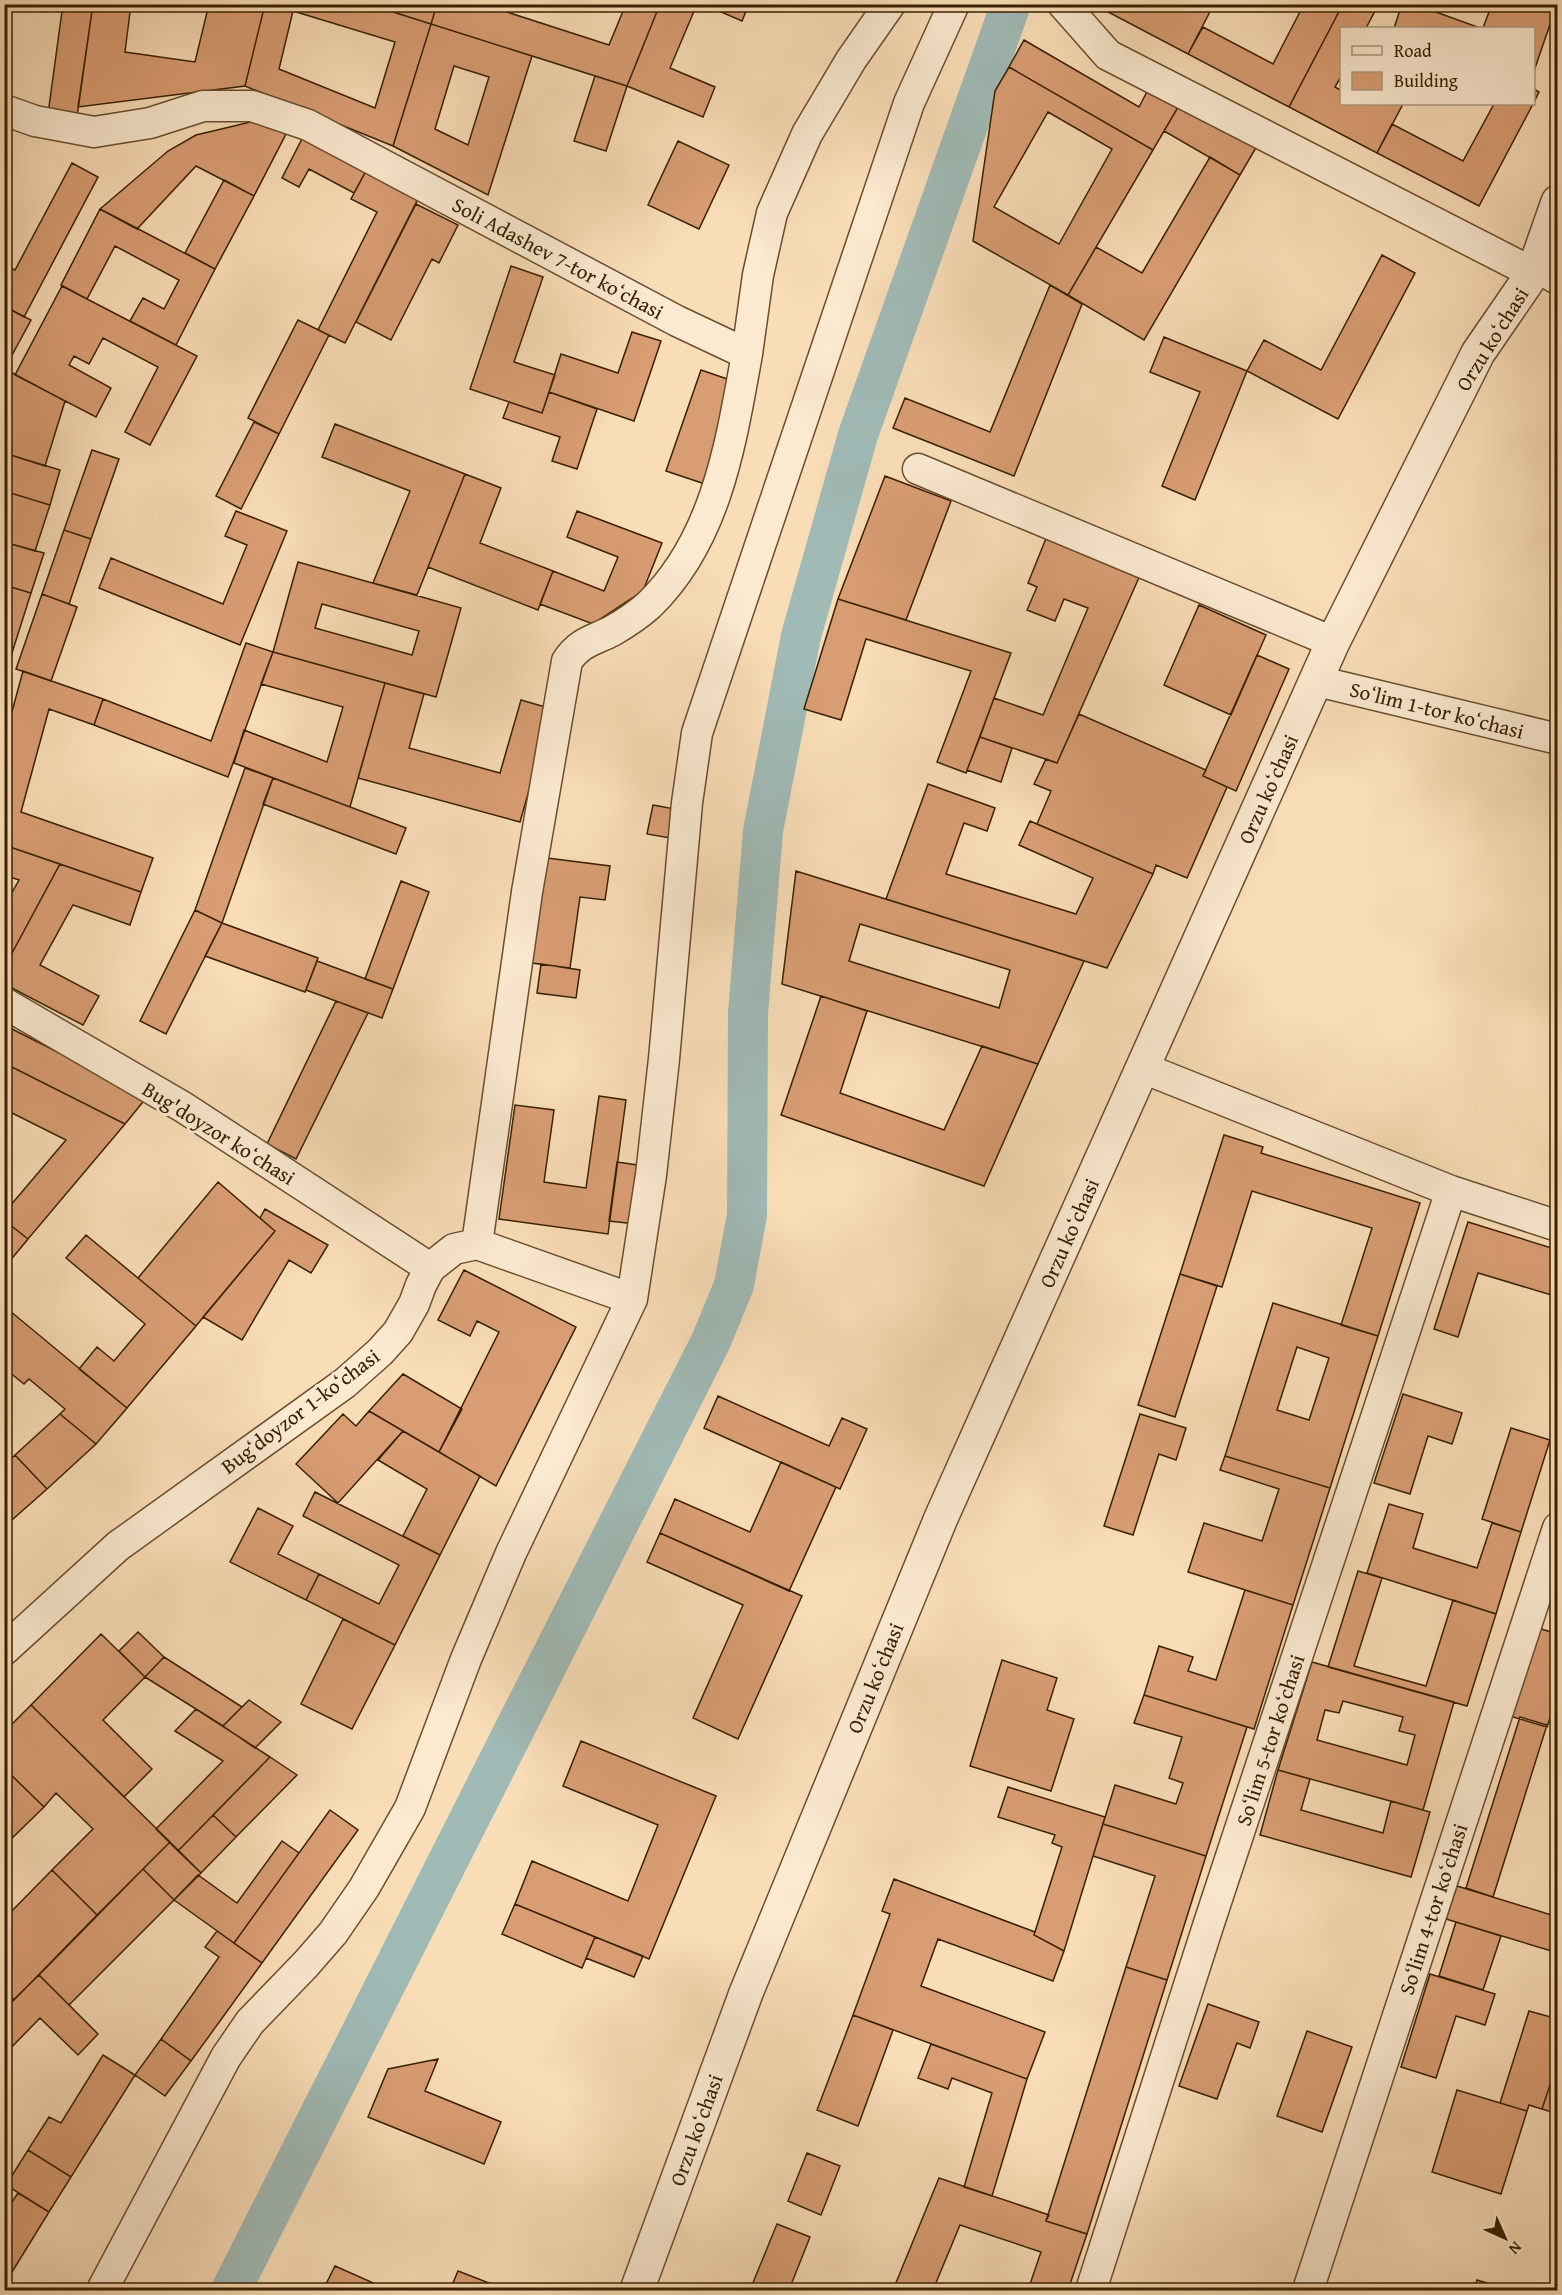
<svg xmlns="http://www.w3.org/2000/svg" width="1562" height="2295" viewBox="0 0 1562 2295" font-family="'Gentium Book Plus',serif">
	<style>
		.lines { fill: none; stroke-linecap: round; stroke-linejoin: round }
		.canal { stroke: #a0bab6; stroke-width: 40 }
		.building { fill: #d99d73; stroke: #392001; stroke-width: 1.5; fill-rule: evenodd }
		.service-casing { stroke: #694f2e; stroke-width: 18 }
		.minor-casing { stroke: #694f2e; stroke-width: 33 }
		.tertiary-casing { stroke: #694f2e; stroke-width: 36 }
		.service { stroke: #fbe9d0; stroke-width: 15 }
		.minor { stroke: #fbe9d0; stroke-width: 30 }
		.tertiary { stroke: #fbe9d0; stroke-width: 33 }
		.labels { text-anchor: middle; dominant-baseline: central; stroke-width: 6; stroke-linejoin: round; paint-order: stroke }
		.street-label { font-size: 21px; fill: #392001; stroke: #fbe9d0 }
	</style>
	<rect width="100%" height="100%" fill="#f9ddb7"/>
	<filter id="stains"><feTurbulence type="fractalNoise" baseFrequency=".00333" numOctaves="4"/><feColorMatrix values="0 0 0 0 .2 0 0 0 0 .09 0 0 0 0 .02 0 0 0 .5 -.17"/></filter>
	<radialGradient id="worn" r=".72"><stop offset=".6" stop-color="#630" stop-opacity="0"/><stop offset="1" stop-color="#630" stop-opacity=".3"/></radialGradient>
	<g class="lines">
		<!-- canal -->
		<path class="canal" d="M231,2290L711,1341L734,1285L747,1215L748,1013L763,831L801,636L858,435L1011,4"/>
	</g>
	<!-- building -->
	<path class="building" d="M63,4H93L77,117L48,114Z
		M93,4H131L125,52L195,62L209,4H265L245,86L78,107Z
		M265,4H368L431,24L393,146L245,86ZM293,11L395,42L375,108L279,69Z
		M368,4H437L431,24Z
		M437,4H482L609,45L626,4H660L627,86L431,24Z
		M660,4H697L670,68L715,87L703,117L627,86Z
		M703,4H749L742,21Z
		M1093,4H1160L1175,12L1179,4H1214L1188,54Z
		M1304,4H1343L1289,107L1188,54L1203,27L1273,64Z
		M1343,4H1363L1375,11L1366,28H1342V75L1335,87L1342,91V104H1403L1377,153L1289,107Z
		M1402,4H1414L1480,28H1394Z
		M1492,4H1557L1534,71V28H1483Z
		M431,24L532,56L488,195L393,146ZM454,66L489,77L468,145L435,129Z
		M1024,40L1139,107L1151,84L1181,102L1153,150L1009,67Z
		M1009,67L1153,150L1068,295L973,241L995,91ZM1048,112L1112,149L1059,244L994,207Z
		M595,76L627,86L606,151L574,141Z
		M1534,89L1539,92L1534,102Z
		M1181,102L1257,146L1240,175L1164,131Z
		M1494,104H1533L1479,206L1377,153L1392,124L1463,161Z
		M259,120L286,134L254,196L196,166L137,229L100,209L168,151L196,135Z
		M304,135L368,167L354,193L309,169L299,187L282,178Z
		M678,141L729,165L699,229L648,205Z
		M1210,157L1240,175L1144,340L1068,295L1096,247L1142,273Z
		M72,163L98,177L24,317L4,306V265L15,270Z
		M368,167L421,193L345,343L318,330L377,212L351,199Z
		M224,180L254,196L215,269L185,253Z
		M416,204L458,225L439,263L432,259L391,340L356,322Z
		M100,209L215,269L176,345L130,321L143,298L164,309L179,280L115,246L87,299L61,285Z
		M1382,255L1415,273L1338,419L1247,371L1264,340L1321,370Z
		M511,266L543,277L514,362L555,375L542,413L470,389Z
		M1050,285L1082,304L1014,476L893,428L905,398L990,432Z
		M62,286L197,356L150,445L125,432L158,367L103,338L89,364L74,356L69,365L111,388L96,417L15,375Z
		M4,306L31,320L4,370Z
		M298,320L329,335L279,434L248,418Z
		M632,332L661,341L634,421L549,392L561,354L618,373Z
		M1164,337L1247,371L1195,500L1162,486L1200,392L1150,372Z
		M5,369L65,401L45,466L4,453Z
		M701,370L739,383L705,484L666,471Z
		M549,392L597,409L577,469L552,461L560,437L503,418L509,402L542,413Z
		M254,422L279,434L241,509L216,496Z
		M335,424L465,474L417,595L373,583L410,491L322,457Z
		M92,450L119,459L91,539L64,530Z
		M4,453L60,470L50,505L4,491Z
		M465,474L501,488L480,543L553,571L538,610L428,567Z
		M885,476L951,501L906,620L838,599Z
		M4,491L50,505L35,551L4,542Z
		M236,511L287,531L240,645L99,588L111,558L223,604L247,545L225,536Z
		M577,511L662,543L643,591L593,624L540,604L553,571L604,591L618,557L567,537Z
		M64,530L91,539L69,604L42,594Z
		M1047,536L1141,573L1057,763L980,737L994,698L1043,715L1088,608L1064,599L1055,621L1027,610L1037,587L1028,583Z
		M4,542L44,553L31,593L4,585Z
		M298,562L461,608L436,697L273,652ZM322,604L419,631L412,655L315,628Z
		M4,585L31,593L4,678Z
		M42,594L77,607L51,681L16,669Z
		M838,599L1011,653L966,773L937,762L971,671L866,639L841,720L804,709Z
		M1199,605L1266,635L1231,715L1164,685Z
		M246,643L273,652L228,777L94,725L103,699L211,741Z
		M273,652L385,683L350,807L234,763L244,730L327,762L343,707L261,684Z
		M1257,655L1289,669L1236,791L1203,776Z
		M23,671L103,699L94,725L49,709L21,812L153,858L141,892L4,845V741Z
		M385,683L424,694L409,748L500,773L521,700L552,709L520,822L358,778Z
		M1079,714L1206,770L1203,776L1227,787L1187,878L1156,865L1153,874L1037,824L1051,791L1034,784L1046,759L1057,763Z
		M980,737L1012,748L1001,782L967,770Z
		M245,768L273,778L222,923L195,910Z
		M273,778L406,828L396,854L263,804Z
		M928,784L995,808L987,831L964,823L946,874L1076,914L1093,878L1019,845L1030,821L1153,874L1107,968L886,899Z
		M653,805L675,809L670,838L647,834Z
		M4,845L60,864L4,968V907L19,880L4,875Z
		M547,858L610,866L605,900L580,897L570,968L532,963Z
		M60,864L141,892L130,925L73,905L40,965L99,996L83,1025L4,984V968Z
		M796,871L1084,961L1038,1064L782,984ZM860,924L1010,970L999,1008L849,961Z
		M401,881L429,892L393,989L365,979Z
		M195,910L222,923L166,1034L140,1021Z
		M222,923L318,958L305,992L205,956Z
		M317,961L393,989L382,1018L306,990Z
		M541,964L580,970L576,998L537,993Z
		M821,996L867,1011L840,1093L944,1130L982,1046L1038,1064L984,1186L781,1115Z
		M336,1001L368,1013L296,1159L267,1144Z
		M4,1025L147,1097L125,1124L4,1063Z
		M4,1063L125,1124L28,1239L4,1220V1213L66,1140L4,1109Z
		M599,1096L626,1100L608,1234L499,1219L515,1105L554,1110L544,1182L586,1188Z
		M1224,1135L1263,1147L1261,1153L1420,1203L1378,1336L1341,1325L1372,1228L1252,1191L1222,1287L1180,1274Z
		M617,1162L644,1166L636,1224L609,1221Z
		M218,1182L275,1231L196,1326L138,1278Z
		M265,1209L328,1245L311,1273L289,1260L242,1340L203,1317L275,1231L260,1218Z
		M4,1220L28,1239L4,1268Z
		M1468,1222L1558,1250V1297L1478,1273L1458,1337L1434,1329Z
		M86,1235L196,1326L127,1408L79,1369L97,1347L114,1361L145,1324L66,1258Z
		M464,1270L576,1327L496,1486L439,1452L499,1332L477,1321L470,1336L438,1320Z
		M1180,1274L1217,1286L1175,1417L1138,1405Z
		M1273,1303L1378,1336L1330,1488L1225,1456ZM1297,1347L1329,1358L1309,1420L1277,1410Z
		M4,1306L127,1408L96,1444L60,1414L65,1409L29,1379L24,1384L4,1368Z
		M403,1374L462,1409L439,1452L369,1411Z
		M1403,1394L1462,1413L1452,1444L1428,1436L1410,1494L1374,1483Z
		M718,1396L829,1446L842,1418L867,1429L840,1489L704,1428Z
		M369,1411L403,1431L338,1503L296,1464L343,1414L356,1426Z
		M60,1414L96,1444L47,1489L15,1455Z
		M1140,1414L1186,1428L1176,1460L1159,1454L1133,1535L1104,1526Z
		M1511,1428L1550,1440L1521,1532L1482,1519Z
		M403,1431L480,1476L440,1555L403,1536L427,1489L378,1460Z
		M15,1455L47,1489L4,1527V1465Z
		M1225,1456L1330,1488L1293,1605L1188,1572L1204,1523L1262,1541L1279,1489L1220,1470Z
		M781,1462L836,1487L789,1591L660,1533L675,1499L750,1532Z
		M315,1492L440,1555L395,1645L306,1600L319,1574L379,1604L399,1565L303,1516Z
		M1389,1504L1423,1514L1413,1548L1477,1568L1492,1523L1521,1532L1496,1614L1367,1573Z
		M258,1508L293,1526L278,1554L319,1574L306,1600L230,1562Z
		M660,1533L802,1596L738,1739L693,1718L743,1605L647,1562Z
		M1358,1571L1382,1578L1354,1666L1426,1686L1453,1600L1496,1614L1467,1706L1328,1667Z
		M1245,1590L1293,1605L1254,1729L1144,1695L1159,1646L1193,1657L1188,1671L1216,1680Z
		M343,1619L395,1645L352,1729L301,1704Z
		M1538,1628L1558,1634V1695L1547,1727L1510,1716Z
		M138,1632L164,1657L145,1677L119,1651Z
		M101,1634L145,1677L103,1720L152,1769L124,1797L31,1705Z
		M164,1657L242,1707L223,1726L145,1677Z
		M1002,1660L1057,1678L1047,1710L1074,1719L1051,1791L970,1766Z
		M1312,1662L1454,1702L1423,1810L1278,1770ZM1343,1701L1403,1717L1399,1731L1415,1735L1407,1765L1317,1740L1325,1710L1339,1713Z
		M1144,1695L1247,1727L1206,1856L1103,1824L1115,1785L1176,1804L1183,1783L1169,1778L1182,1737L1134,1723Z
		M249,1700L281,1722L255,1748L223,1726Z
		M31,1705L170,1842L97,1915L52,1870L93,1829L56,1793L44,1807L4,1768V1732Z
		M196,1709L270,1757L178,1851L156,1829L223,1761L175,1731Z
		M1520,1717L1547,1725L1493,1897L1466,1888Z
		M581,1741L716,1796L649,1959L515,1904L532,1861L628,1901L658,1825L563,1786Z
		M270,1757L297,1775L236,1837L213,1815Z
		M4,1768L44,1807L4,1846Z
		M1278,1770L1310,1779L1301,1810L1383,1833L1391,1801L1430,1812L1411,1877L1260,1835Z
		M1008,1787L1105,1817L1064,1951L1034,1935L1062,1847L1052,1843L1055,1835L998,1817Z
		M330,1810L358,1830L262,1963L234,1943Z
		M213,1815L236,1837L201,1873L178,1851Z
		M1103,1824L1206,1856L1167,1980L1126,1967L1155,1876L1093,1856Z
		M282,1841L299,1853L234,1943L174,1900L198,1875L237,1903Z
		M170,1842L201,1873L174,1900L143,1869Z
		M143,1869L174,1900L69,2005L39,1975Z
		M52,1870L97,1915L14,2000L4,1991V1919Z
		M894,1879L1035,1932L1034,1935L1064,1951L1053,1981L938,1939L921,1986L1045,2032L1027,2079L853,2015L890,1914L882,1911Z
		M1457,1886L1558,1917V1953L1446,1919Z
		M515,1904L595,1937L582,1968L502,1934Z
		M1456,1922L1501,1936L1483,1990L1439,1976Z
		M217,1931L262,1963L191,2061L161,2039L219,1957L205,1947Z
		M595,1937L643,1956L634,1977L586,1958Z
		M1126,1967L1167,1980L1087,2234L1046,2221Z
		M1430,1974L1495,1994L1485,2025L1456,2016L1436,2078L1401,2067Z
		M39,1975L98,2034L78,2055L40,2018L4,2055V2009Z
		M4,1991L14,2000L4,2009Z
		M1208,2004L1259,2022L1250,2048L1237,2043L1217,2099L1179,2086Z
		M1529,2011L1558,2019V2061L1542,2109L1529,2105L1527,2111L1500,2103Z
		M853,2015L893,2030L858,2126L817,2110Z
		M1307,2031L1352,2047L1322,2132L1277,2116Z
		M161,2039L191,2061L165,2096L135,2075Z
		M931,2044L1027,2079L992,2196L964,2187L992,2093L952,2078L948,2089L918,2078Z
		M103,2055L135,2075L71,2177L28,2150L49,2117L61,2123Z
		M438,2059L425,2091L501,2122L484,2164L368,2117L388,2069Z
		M1558,2061V2114L1542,2109Z
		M1457,2090L1527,2111L1501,2194L1432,2172Z
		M28,2150L71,2177L49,2212L6,2185Z
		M807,2153L840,2166L821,2215L788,2201Z
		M939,2178L1049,2215L1046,2221L1087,2234L1068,2290H1028L1041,2252L960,2225L933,2290H893Z
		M18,2193L49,2212L4,2285V2214Z
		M777,2224L810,2237L789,2290H750Z
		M335,2266L389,2290H323Z
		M458,2271L507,2290H450Z
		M1477,2280L1510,2290H1474Z"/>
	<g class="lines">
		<defs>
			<path id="service" d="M1533,273L1558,288"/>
			<path id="minor" d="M1063,4L1108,55L1533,273
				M4,110L35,121L94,132L150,123L203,106H252L308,125L677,321L747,354L758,275L772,213L807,134L851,60L890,4
				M918,469L1333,642
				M1317,681L1558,739
				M4,1003L183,1107L430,1268
				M1143,1068L1451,1191L1558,1226
				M477,1244L527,892L567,661C580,642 592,641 612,631C624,624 638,615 649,605C717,539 731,442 747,354
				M4,1650L118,1546L345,1383L380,1352L398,1332L414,1304L421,1285L430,1268L454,1249L477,1244L632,1299
				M102,2290L226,2057L250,2022L306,1964L333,1933L364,1888L410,1808L466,1659L511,1553L632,1299L651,1175L664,1059L687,803L697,733L909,103L954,4
				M1091,2290L1209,1923L1451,1191
				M1308,2290L1558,1528"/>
			<path id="tertiary" d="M637,2290L746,1993L941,1518L1333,642L1478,353L1533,273L1558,202"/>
		</defs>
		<!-- service casing -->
		<use href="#service" class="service-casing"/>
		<!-- minor casing -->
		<use href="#minor" class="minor-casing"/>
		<!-- tertiary casing -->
		<use href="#tertiary" class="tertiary-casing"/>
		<!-- service -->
		<use href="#service" class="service"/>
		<!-- minor -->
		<use href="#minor" class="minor"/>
		<!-- tertiary -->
		<use href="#tertiary" class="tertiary"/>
	</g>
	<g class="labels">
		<!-- street labels -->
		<g class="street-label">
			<text transform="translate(558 258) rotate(28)">Soli Adashev 7-tor koʻchasi</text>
			<text transform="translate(1492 339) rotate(-58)">Orzu koʻchasi</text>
			<text transform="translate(1437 710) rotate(14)">Soʻlim 1-tor koʻchasi</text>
			<text transform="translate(1268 789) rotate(-66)">Orzu koʻchasi</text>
			<text transform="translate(219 1133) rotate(32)">Bug'doyzor koʻchasi</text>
			<text transform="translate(1069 1233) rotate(-66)">Orzu koʻchasi</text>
			<text transform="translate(300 1411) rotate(-37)">Bugʻdoyzor 1-koʻchasi</text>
			<text transform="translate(875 1678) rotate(-68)">Orzu koʻchasi</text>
			<text transform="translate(1270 1740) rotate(-72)">Soʻlim 5-tor koʻchasi</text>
			<text transform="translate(1433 1909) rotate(-72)">Soʻlim 4-tor koʻchasi</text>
			<text transform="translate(696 2130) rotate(-70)">Orzu koʻchasi</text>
		</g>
	</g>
	<!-- margin -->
	<rect width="1562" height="2295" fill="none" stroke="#f9ddb7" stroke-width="24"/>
	<rect x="6" y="6" width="1550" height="2283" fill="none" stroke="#392001" stroke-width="3"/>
	<rect x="12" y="12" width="1538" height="2271" fill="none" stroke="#392001" stroke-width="1.5"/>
	<!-- legend -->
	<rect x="1340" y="27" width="195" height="78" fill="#fbe9d0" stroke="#ad997d" stroke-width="1.5"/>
	<rect x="1352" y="46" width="30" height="9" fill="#fbe9d0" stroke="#ad997d" stroke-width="1.5"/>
	<text x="1394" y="57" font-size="18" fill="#392001">Road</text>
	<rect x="1352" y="72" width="30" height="18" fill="#d99d73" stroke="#ad997d" stroke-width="1.5"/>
	<text x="1394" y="87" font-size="18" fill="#392001">Building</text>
	<!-- north arrow -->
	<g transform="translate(1505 2238) rotate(135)" stroke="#fbe9d0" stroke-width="4.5" paint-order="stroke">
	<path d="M0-4.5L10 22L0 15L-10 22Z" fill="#392001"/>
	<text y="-9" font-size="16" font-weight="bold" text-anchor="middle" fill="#392001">N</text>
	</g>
	<rect width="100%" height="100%" filter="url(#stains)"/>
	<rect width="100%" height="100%" fill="url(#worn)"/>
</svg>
